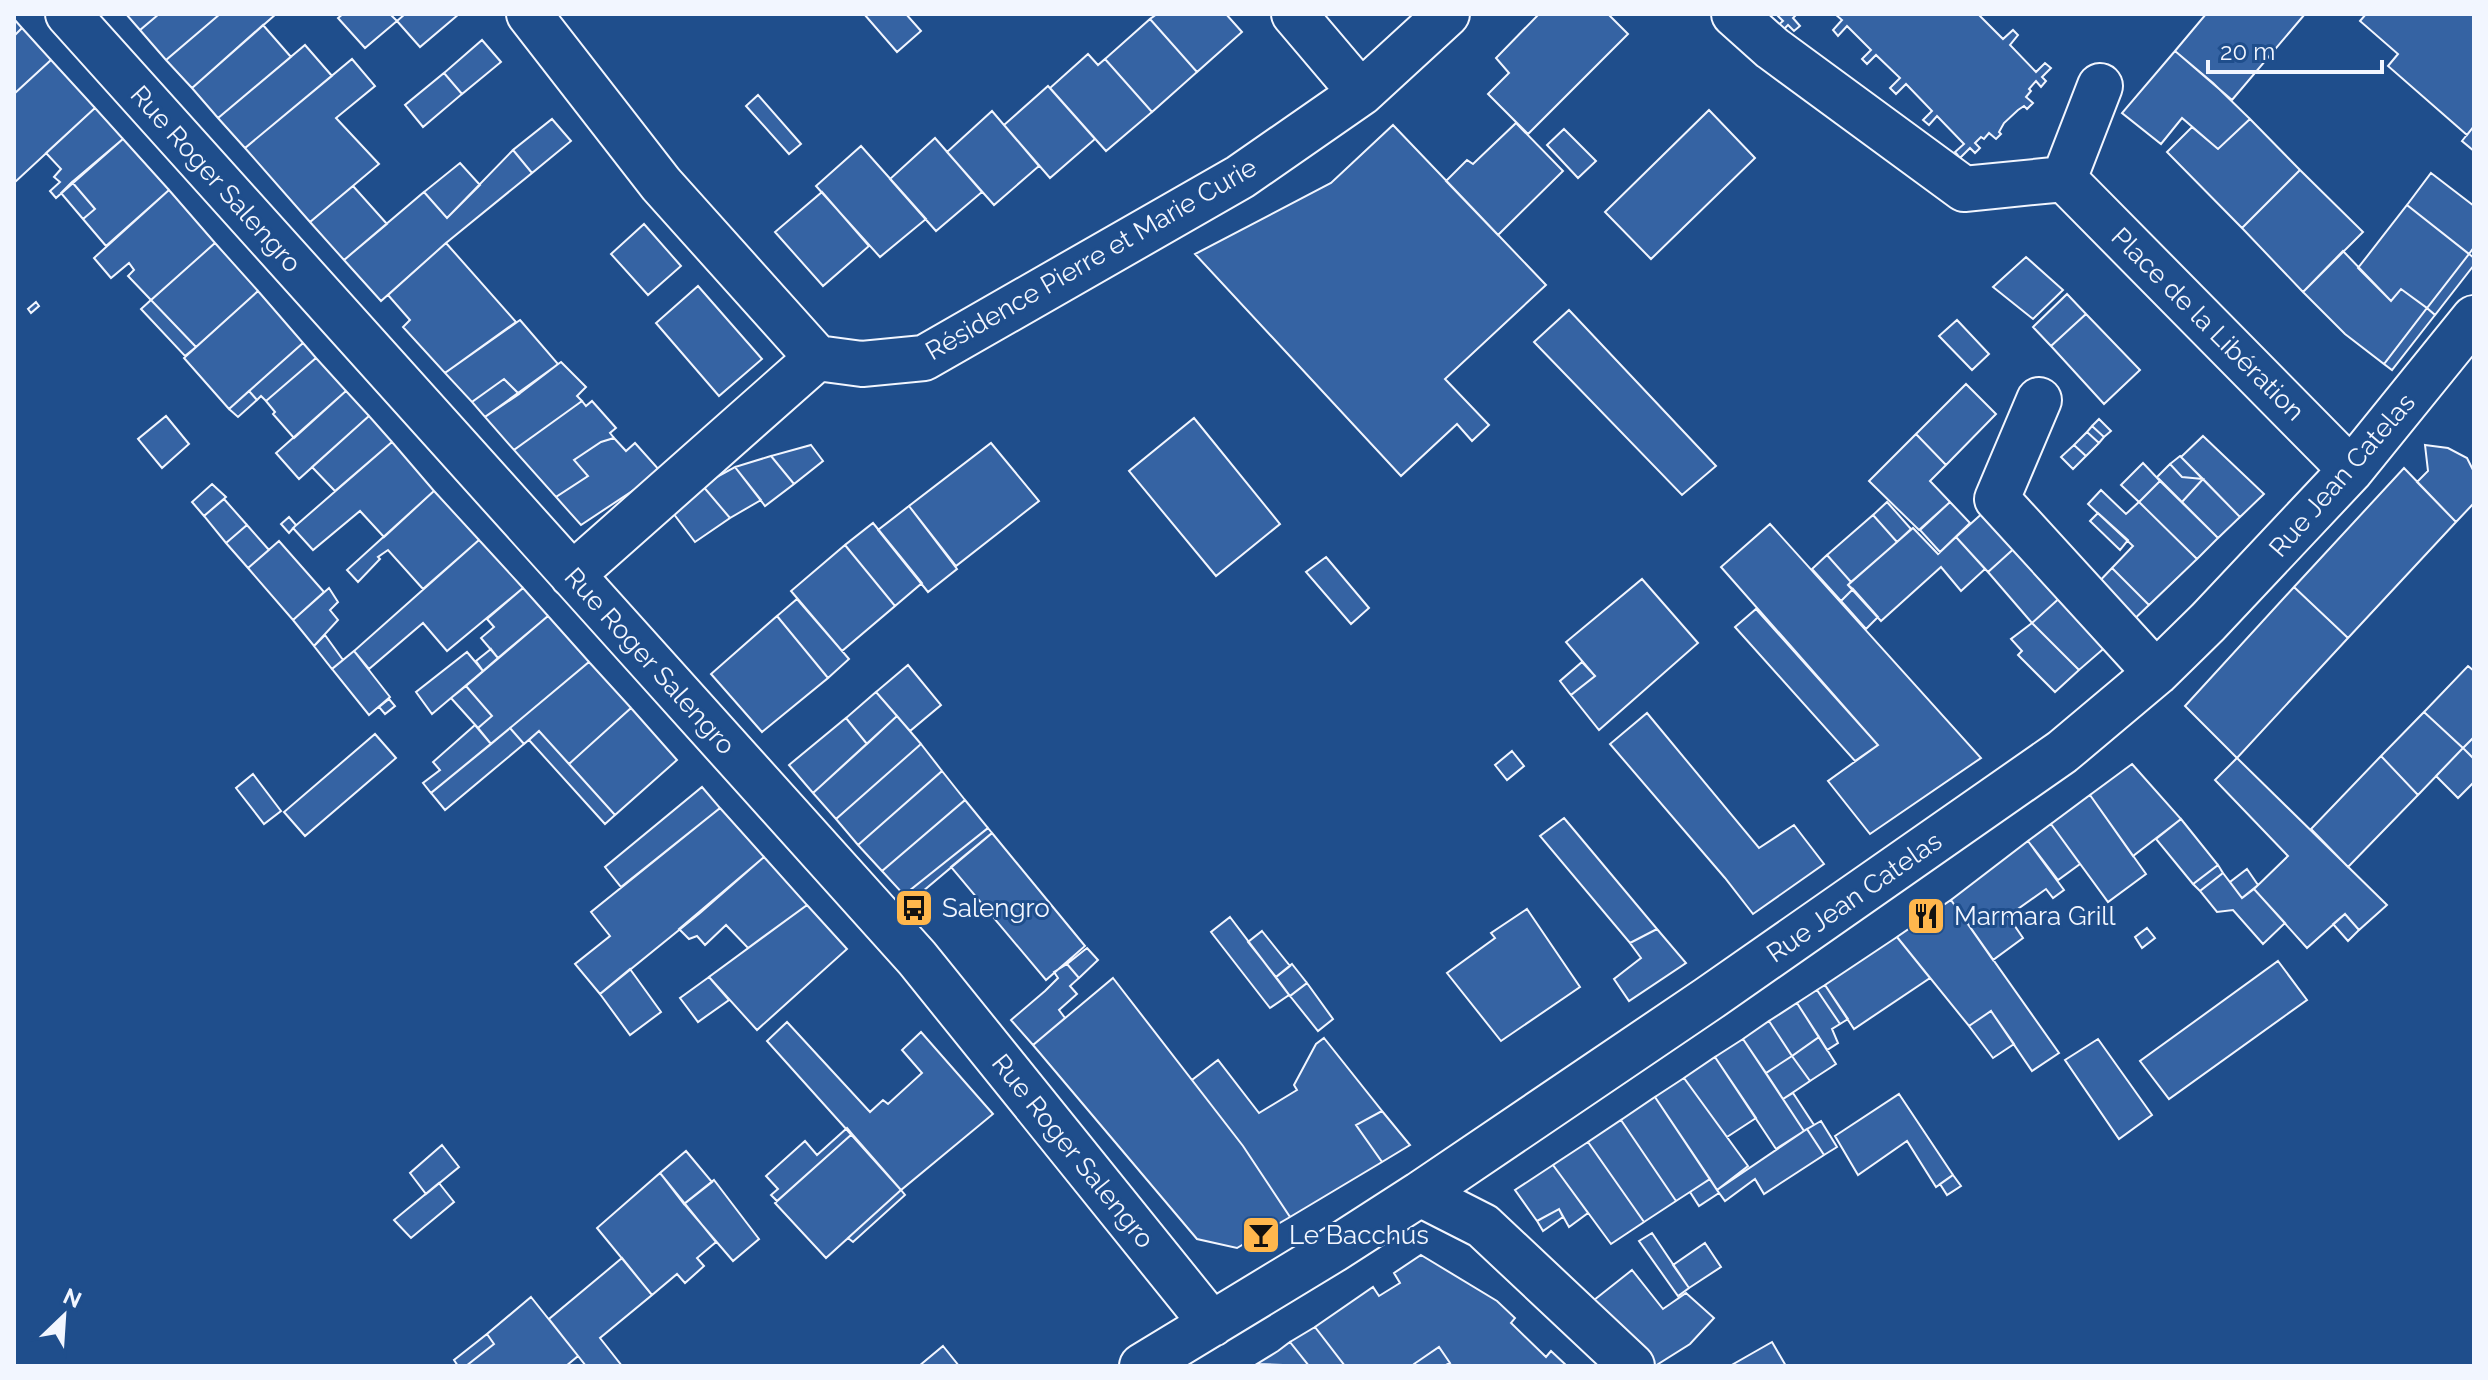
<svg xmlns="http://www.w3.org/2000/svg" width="2488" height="1380" viewBox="0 0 2488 1380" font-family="Raleway,sans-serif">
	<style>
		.building { fill: #3563a3; stroke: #f2f6ff; stroke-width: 2 }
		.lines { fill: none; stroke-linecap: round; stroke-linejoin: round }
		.minor-casing { stroke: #f2f6ff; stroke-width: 48 }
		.minor { stroke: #1f4e8c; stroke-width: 44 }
		.labels { text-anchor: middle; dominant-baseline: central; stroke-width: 6; stroke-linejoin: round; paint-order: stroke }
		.street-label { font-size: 26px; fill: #f2f6ff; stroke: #1f4e8c }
		.poi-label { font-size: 26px; fill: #f2f6ff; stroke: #1f4e8c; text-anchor: start }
	</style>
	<rect width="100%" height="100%" fill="#1f4e8c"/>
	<!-- building -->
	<path class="building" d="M126,14H159L140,30Z
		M159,14H220L166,60L140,30Z
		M220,14H276L192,88L166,60Z
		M343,14H390L397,21L365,48L338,18Z
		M405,14H459L420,47L397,21Z
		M864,14H906L921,31L897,52Z
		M1157,14H1226L1242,32L1197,72L1150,19Z
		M1539,14H1608L1628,34L1528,134L1488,94L1509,73L1496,58Z
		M1776,14H1797L1793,18L1800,26L1794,31L1788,25L1781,32L1776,27L1783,21Z
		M1835,14H1978L2003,39L2013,30L2018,35L2010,45L2036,72L2045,63L2051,68L2042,77L2046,81L2041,87L2036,81L2029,89L2031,91L2026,97L2033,103L2027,109L2024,106L2018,110L2004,123L1999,132L2001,134L1996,139L1989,133L1984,139L1981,137L1975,143L1980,148L1975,153L1970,148L1960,158L1955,152L1964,144L1937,116L1929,125L1923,120L1932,111L1906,84L1896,94L1890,88L1900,78L1876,55L1867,64L1862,59L1871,50L1847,26L1838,36L1833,30L1842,20Z
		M2206,14H2305L2232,100L2175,51Z
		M2366,14H2474V126L2467,135L2388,66L2398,54L2360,21Z
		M14,19L22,28L14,36Z
		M1150,19L1197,72L1152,112L1105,59Z
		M263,25L291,57L218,118L192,88Z
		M22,28L51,60L14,94V36Z
		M482,40L501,62L462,94L444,73Z
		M305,45L332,76L245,148L218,118Z
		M2175,51L2213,83L2250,119L2218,149L2182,118L2161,144L2122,113Z
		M1088,54L1098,65L1105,59L1152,112L1106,151L1050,88Z
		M352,59L375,86L336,118L379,164L310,222L245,148Z
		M51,60L95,108L14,183V94Z
		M444,73L462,94L423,127L405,105Z
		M1048,86L1095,139L1050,178L1004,125Z
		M758,95L801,144L789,154L746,106Z
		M95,108L123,139L56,198L50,191L60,182L54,177L61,169L46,153Z
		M1709,110L1755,158L1651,259L1605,212Z
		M992,111L1039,166L994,205L947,152Z
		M552,119L571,141L532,173L513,150Z
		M2250,119L2300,170L2242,228L2167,152L2192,127L2218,149Z
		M1516,123L1563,171L1498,235L1446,181L1467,160L1473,164Z
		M1393,125L1546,285L1445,379L1489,425L1472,441L1457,424L1401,476L1195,254L1331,183Z
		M2474,126V151L2462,141Z
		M1564,129L1596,161L1578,178L1547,145Z
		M935,138L982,192L936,231L890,179Z
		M123,139L169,190L106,246L83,219L95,209L72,182Z
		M861,146L926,219L880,257L816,186Z
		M513,150L532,173L446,243L381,301L344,260L424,192L447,218Z
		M460,163L480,185L447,218L424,192Z
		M2300,170L2363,232L2303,292L2242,228Z
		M2431,173L2474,206V247L2469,254L2407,205Z
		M72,182L95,209L83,219L61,193Z
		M353,186L387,224L344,260L310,222Z
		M169,190L215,243L151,300L128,276L134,270L129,263L111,278L94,258Z
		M822,192L869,246L823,286L775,232Z
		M2407,205L2469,254L2427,308L2401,289L2391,301L2358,268Z
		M644,224L681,266L648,295L611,254Z
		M215,243L258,291L196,347L151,300Z
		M446,243L516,322L445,373L403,327L410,320L388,295Z
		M2343,251L2391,301L2401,289L2427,308L2384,364L2345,334L2303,292Z
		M2469,254L2474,258V265L2435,315L2427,308Z
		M2026,257L2063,290L2033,319L1993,287Z
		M698,286L762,359L719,396L656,323Z
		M258,291L303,343L229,409L184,358Z
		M2067,294L2086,314L2051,346L2033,327Z
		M151,300L196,347L185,356L141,309Z
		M36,302L39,306L31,313L28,309Z
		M2427,308L2435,315L2392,370L2384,364Z
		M1569,310L1716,466L1682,495L1534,342Z
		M2086,314L2140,370L2104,404L2051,346Z
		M520,320L558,364L519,394L504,379L472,402L445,373Z
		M1957,320L1989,354L1972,370L1939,336Z
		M303,343L316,358L266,401L261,396L257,400L249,391Z
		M316,358L346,391L294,438L273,414L275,412L266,401Z
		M561,362L586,387L577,396L582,401L514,450L485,417Z
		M504,379L519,394L485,417L472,402Z
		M1966,384L1996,414L1946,465L1916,434Z
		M249,391L257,400L238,417L229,409Z
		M346,391L369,416L299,479L276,453Z
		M582,401L586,406L592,401L616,428L610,433L614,438L601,442L574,460L588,476L556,497L514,450Z
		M166,416L189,444L162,468L138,439Z
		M369,416L392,442L335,491L312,467Z
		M1194,418L1280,524L1216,576L1129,471Z
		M2099,419L2111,431L2104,437L2092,426Z
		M2092,426L2104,437L2099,443L2087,432Z
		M2087,432L2099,443L2086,456L2074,445Z
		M1916,434L1946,465L1930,481L1950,502L1919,530L1869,481Z
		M2203,436L2264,494L2240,517L2181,457Z
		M614,438L626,451L635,443L661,472L581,525L556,497L588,476L574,460L601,442Z
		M392,442L434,491L384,537L360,511L313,550L293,528Z
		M991,443L1039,501L956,566L909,506Z
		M811,445L823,461L794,484L771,456Z
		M2074,445L2086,456L2073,469L2061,457Z
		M2425,445L2448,448L2467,458L2474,472V503L2456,522L2417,482L2428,471Z
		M771,456L794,484L765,506L735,467Z
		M2180,456L2203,479L2182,477L2170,464Z
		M2143,463L2160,481L2139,502L2121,485Z
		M2170,464L2182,477L2203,479L2182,502L2157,477Z
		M735,467L761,500L730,518L702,485Z
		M2404,468L2456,522L2348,638L2294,587Z
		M2203,479L2240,517L2218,538L2182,502Z
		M2160,481L2218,538L2197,559L2139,502Z
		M212,484L226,497L204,516L192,502Z
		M702,485L730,518L695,542L670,509Z
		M2101,490L2126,514L2139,502L2197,559L2149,605L2112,568L2133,546L2088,504Z
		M434,491L479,540L423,589L388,550L378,557L380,559L358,582L347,570Z
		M224,499L247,525L226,543L204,516Z
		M1887,502L1911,529L1897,542L1873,515Z
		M1950,502L1970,523L1940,552L1920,530Z
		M909,506L957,569L928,592L878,530Z
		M1986,510L2018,545L1988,572L1956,537Z
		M2098,513L2128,540L2120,550L2090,521Z
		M1873,515L1897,542L1851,582L1827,555Z
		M289,517L296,525L289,533L281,524Z
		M873,523L922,583L895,606L845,545Z
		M1770,524L1981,758L1870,834L1828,781L1878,745L1721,567Z
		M247,525L269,550L248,568L226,543Z
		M1913,528L1938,554L1956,537L1985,569L1961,591L1941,567L1881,621L1848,585Z
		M479,540L523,588L447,651L423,623L369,669L354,651Z
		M279,541L324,592L293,620L248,568Z
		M845,545L895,606L842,651L791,591Z
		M2018,545L2063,595L2032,623L1988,572Z
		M1827,555L1851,582L1848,585L1853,589L1841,601L1812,569Z
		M1326,557L1369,608L1351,624L1306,572Z
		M2112,568L2149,605L2128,625L2093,588Z
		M1642,579L1698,643L1599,730L1571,695L1595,676L1566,642Z
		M2294,587L2348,638L2237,758L2185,706Z
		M329,588L338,602L330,610L338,620L314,646L293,620Z
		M523,588L548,616L498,658L481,638L494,627L487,619Z
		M1853,589L1878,617L1866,629L1841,601Z
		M2063,595L2109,644L2079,670L2032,623Z
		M797,599L849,659L828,678L777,616Z
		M1756,609L1878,745L1855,761L1735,627Z
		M548,616L589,662L491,744L478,728L492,716L466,686Z
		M777,616L828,678L762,732L711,674Z
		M2032,623L2079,670L2055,692L2018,655L2022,651L2011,639Z
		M325,635L343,660L332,669L314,646Z
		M491,649L498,658L483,671L476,661Z
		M354,651L390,697L369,715L332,669Z
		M467,652L483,671L432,714L416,692Z
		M589,662L631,708L569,764L539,731L524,744L510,728Z
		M1582,662L1595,676L1571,695L1560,681Z
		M908,665L941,705L910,731L876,692Z
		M2468,666L2474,671V737L2463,748L2424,712Z
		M466,686L492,716L478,728L451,698Z
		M876,692L897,716L867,744L846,718Z
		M389,699L395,706L385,714L379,707Z
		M631,708L677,760L615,815L569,764Z
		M2424,712L2463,748L2418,795L2381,756Z
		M1647,713L1759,848L1794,825L1824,864L1753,914L1725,878L1610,744Z
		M897,716L921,744L836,819L813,793Z
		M846,718L867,744L813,793L789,765Z
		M475,725L491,744L431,793L423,783L440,770L433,762Z
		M510,728L524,744L445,810L431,793Z
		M539,731L615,815L605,824L529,740Z
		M375,734L396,758L305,836L284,812Z
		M2474,737V759L2463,748Z
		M921,744L942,771L858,845L836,819Z
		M2463,748L2474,759V782L2458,798L2436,776Z
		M1512,751L1524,766L1507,780L1495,765Z
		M2381,756L2418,795L2348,867L2311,829Z
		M2237,758L2387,905L2359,930L2345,914L2307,948L2254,889L2288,856L2215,780Z
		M2132,764L2181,819L2133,856L2090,795Z
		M942,771L965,800L882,871L858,845Z
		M253,774L281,811L264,824L236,788Z
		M702,787L720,808L621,887L605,867Z
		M2090,795L2146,874L2108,902L2051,824Z
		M965,800L988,828L904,895L882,871Z
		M720,808L764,857L700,913L600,994L575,964L610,936L591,912Z
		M1564,818L1657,929L1630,943L1540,836Z
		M2181,819L2218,865L2193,884L2156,839Z
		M2051,824L2080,864L2058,880L2028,841Z
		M988,828L992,833L910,902L904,895Z
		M992,833L1085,946L1046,980L951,867Z
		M2028,841L2064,890L2053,898L2046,889L2008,916L2023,938L1993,960L1951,900Z
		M764,857L807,905L748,948L726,925L705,945L697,936L689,939L679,929Z
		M2218,865L2223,873L2200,891L2193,884Z
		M2247,869L2258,885L2242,898L2230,882Z
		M2223,873L2242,898L2254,889L2285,923L2263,944L2233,910L2217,912L2200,891Z
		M1951,900L2059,1053L2032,1071L1991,1011L1969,1026L1897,937Z
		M807,905L847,949L757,1030L709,977Z
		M1527,909L1580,987L1501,1041L1447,973L1495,938L1491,933Z
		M2345,914L2359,930L2348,941L2333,924Z
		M1230,917L1289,995L1270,1008L1211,932Z
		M2147,928L2155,938L2142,948L2135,937Z
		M1657,929L1686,963L1629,1001L1614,979L1641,958L1630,943Z
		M1262,931L1290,966L1276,977L1248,942Z
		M1897,937L1930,978L1854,1029L1825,985Z
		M1087,948L1098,960L1079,978L1067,964Z
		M2278,961L2307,1000L2169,1099L2140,1061Z
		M1067,964L1079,978L1070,986L1077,994L1059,1010L1065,1018L1033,1045L1011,1020L1045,991L1058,978L1054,972Z
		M1292,964L1307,983L1290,996L1276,977Z
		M630,969L661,1012L630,1035L600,994Z
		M709,977L729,1000L698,1022L680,998Z
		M1113,978L1243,1146L1290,1217L1237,1248L1197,1239L1033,1045Z
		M1307,983L1333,1019L1318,1031L1290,996Z
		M1825,985L1848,1019L1840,1024L1817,990Z
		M1817,990L1840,1024L1832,1029L1838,1043L1827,1050L1797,1003Z
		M1797,1003L1819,1037L1792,1056L1769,1021Z
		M1991,1011L2014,1044L1993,1058L1969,1026Z
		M1769,1021L1792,1056L1766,1073L1743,1039Z
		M787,1022L870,1112L883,1100L888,1104L922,1073L902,1050L921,1032L993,1114L901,1190L767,1041Z
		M1819,1037L1836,1064L1810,1081L1792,1056Z
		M1324,1038L1382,1111L1356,1125L1382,1162L1290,1217L1243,1146L1192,1080L1218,1060L1259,1113L1297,1090L1294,1085L1316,1044Z
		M1743,1039L1804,1131L1776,1149L1715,1057Z
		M2098,1039L2152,1115L2119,1139L2065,1060Z
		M1792,1056L1810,1081L1783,1099L1766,1073Z
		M1715,1057L1756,1118L1727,1137L1684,1078Z
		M1684,1078L1748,1166L1717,1190L1655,1097Z
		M1793,1093L1814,1125L1804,1131L1783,1099Z
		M1899,1094L1953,1175L1936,1187L1907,1141L1858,1175L1835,1136Z
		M1655,1097L1710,1179L1676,1201L1621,1120Z
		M1382,1111L1410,1145L1382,1162L1356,1125Z
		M1621,1120L1676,1201L1644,1222L1588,1142Z
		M1821,1121L1837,1147L1824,1155L1807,1129Z
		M847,1128L852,1134L777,1201L771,1195L778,1189L766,1176L805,1141L817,1155Z
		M1807,1129L1824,1155L1764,1194L1755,1179L1725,1201L1717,1190Z
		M852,1134L901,1190L826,1258L775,1203Z
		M1588,1142L1644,1222L1611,1244L1553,1165Z
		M442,1145L459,1167L426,1194L410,1173Z
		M686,1151L712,1182L684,1204L660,1173Z
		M1553,1165L1588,1213L1569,1227L1559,1209L1537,1221L1515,1190Z
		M660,1173L716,1242L697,1258L704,1266L685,1283L677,1274L652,1295L597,1228Z
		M1953,1175L1961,1186L1947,1195L1940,1184Z
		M1710,1179L1719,1193L1699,1206L1690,1192Z
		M714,1180L759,1239L733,1261L684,1204Z
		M439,1183L454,1202L411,1238L394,1220Z
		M901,1190L905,1195L853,1242L848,1238Z
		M1559,1209L1563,1217L1543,1231L1537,1221Z
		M1652,1233L1689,1288L1678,1296L1639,1241Z
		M1705,1243L1721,1267L1689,1288L1673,1265Z
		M1421,1255L1497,1301L1515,1318L1511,1323L1546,1357L1551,1351L1567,1366H1444L1450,1363L1439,1347L1414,1364L1415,1366H1345L1315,1327L1373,1287L1379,1296L1400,1283L1394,1273Z
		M622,1258L652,1295L600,1338L622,1366H586L549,1319Z
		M1632,1270L1663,1309L1686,1293L1714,1318L1690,1344L1655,1366L1589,1304Z
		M531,1297L578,1356L566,1366H466L494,1344L487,1334Z
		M1315,1327L1345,1366H1309L1290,1342Z
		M487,1334L494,1344L466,1366H458L454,1360Z
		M1290,1342L1309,1366L1257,1364L1278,1351Z
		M1772,1342L1786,1366H1730Z
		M943,1346L959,1366H919Z
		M1439,1347L1450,1363L1444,1366H1415L1414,1364Z"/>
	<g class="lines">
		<defs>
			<path id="minor" d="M68,14L917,958L1212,1324
				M529,14L661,184L817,358L862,364L924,358L1240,177L1361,93L1447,14
				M1294,14L1361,93
				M1734,14L1772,48L1964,189L2064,179L2100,86
				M2064,179L2351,470
				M2039,400L1997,499L2156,673
				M572,575L817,358
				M1420,1194L1483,1226L1632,1366
				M1142,1366L1333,1250L1420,1194L1708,999L2062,752L2156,673L2208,622L2351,470L2474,318"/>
		</defs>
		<!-- minor casing -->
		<use href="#minor" class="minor-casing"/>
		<!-- minor -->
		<use href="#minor" class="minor"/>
	</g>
	<!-- icons -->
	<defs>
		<symbol id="bus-square" viewBox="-11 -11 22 22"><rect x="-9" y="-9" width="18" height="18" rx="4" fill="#ffb74d" stroke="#1f4e8c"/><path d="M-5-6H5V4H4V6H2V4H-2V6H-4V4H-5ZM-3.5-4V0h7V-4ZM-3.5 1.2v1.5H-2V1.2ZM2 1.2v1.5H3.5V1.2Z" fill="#111"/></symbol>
		<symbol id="restaurant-square" viewBox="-11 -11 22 22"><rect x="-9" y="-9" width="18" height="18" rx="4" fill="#ffb74d" stroke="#1f4e8c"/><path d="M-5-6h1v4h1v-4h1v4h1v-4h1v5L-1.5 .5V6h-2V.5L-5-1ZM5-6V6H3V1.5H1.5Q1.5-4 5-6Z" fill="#111"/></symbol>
		<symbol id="bar-square" viewBox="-11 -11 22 22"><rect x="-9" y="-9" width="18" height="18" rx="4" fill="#ffb74d" stroke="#1f4e8c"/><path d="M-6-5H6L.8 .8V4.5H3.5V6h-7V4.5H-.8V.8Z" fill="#111"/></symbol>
	</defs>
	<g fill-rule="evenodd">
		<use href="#bus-square" x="892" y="886" width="44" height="44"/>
		<use href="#restaurant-square" x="1904" y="894" width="44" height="44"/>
		<use href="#bar-square" x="1239" y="1213" width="44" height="44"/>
	</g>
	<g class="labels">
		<!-- street labels -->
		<g class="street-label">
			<text transform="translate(216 179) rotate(48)">Rue Roger Salengro</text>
			<text transform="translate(1091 259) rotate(-30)">Résidence Pierre et Marie Curie</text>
			<text transform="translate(2208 324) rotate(45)">Place de la Libération</text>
			<text transform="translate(2342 475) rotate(-49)">Rue Jean Catelas</text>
			<text transform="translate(650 661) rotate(48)">Rue Roger Salengro</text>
			<text transform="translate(1854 897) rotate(-35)">Rue Jean Catelas</text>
			<text transform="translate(1073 1151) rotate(51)">Rue Roger Salengro</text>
		</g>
		<!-- poi labels -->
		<g class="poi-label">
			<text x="942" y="908">Salengro</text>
			<text x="1954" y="916">Marmara Grill</text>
			<text x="1289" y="1235">Le Bacchus</text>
		</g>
	</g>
	<!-- border -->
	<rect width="2488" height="1380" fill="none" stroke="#f2f6ff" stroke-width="32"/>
	<!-- north arrow -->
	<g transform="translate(64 1316) rotate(25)" stroke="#1f4e8c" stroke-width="6" paint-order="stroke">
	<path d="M0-6L14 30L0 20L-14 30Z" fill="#f2f6ff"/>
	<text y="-12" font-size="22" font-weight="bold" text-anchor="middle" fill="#f2f6ff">N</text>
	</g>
	<!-- scale -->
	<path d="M2208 60v12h174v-12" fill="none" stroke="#f2f6ff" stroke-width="4"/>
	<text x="2220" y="60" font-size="24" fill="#f2f6ff" stroke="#1f4e8c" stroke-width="6" paint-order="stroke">20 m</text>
</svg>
